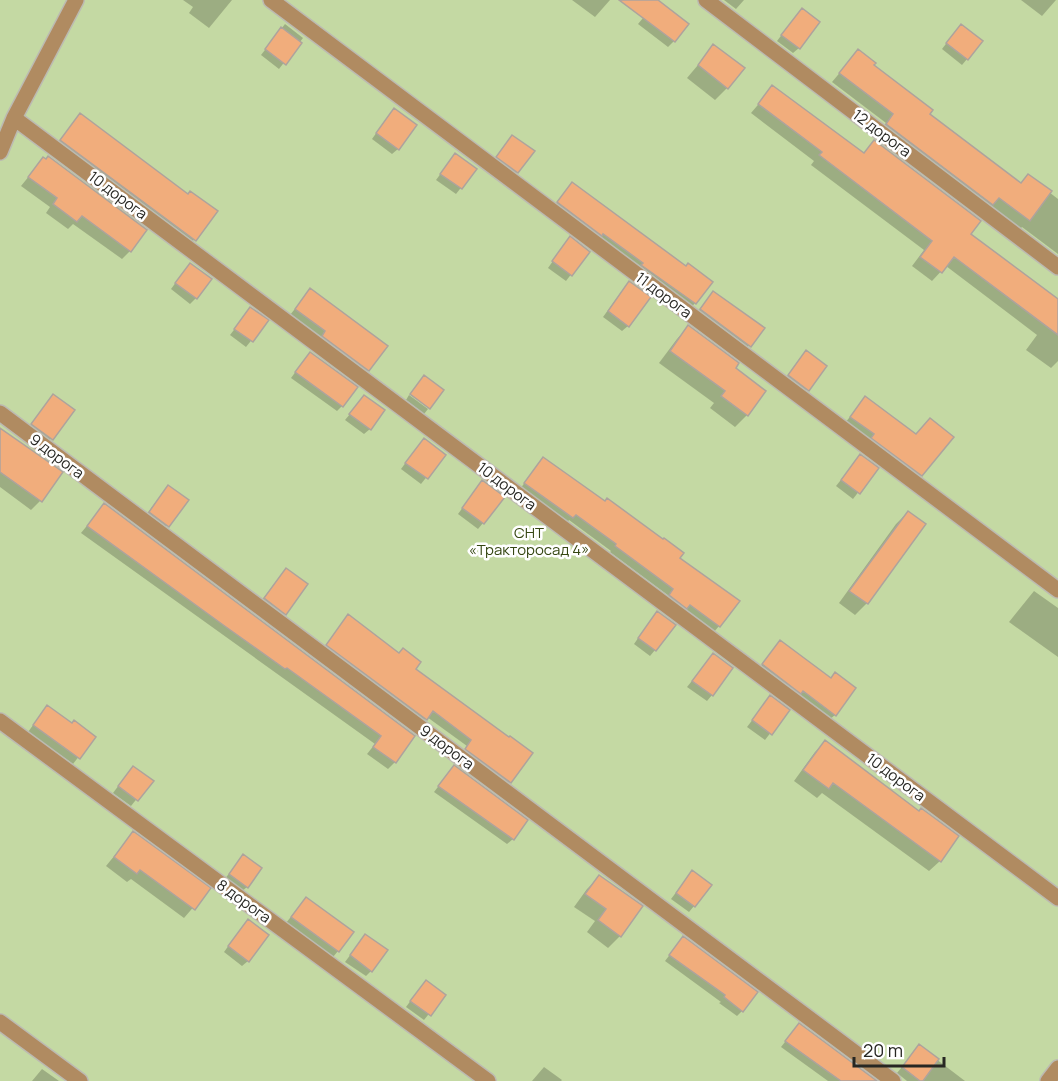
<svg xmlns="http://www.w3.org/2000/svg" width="1058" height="1081" viewBox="0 0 1058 1081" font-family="Manrope,sans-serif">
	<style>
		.green { fill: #c4d9a3 }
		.shadow { fill: #0003 }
		.building { fill: #f1ad7c; stroke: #ada39d; stroke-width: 1.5 }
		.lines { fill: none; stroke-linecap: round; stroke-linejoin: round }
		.street-casing { stroke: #bcbab1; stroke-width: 18 }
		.street { stroke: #b08b61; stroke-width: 15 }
		.labels { text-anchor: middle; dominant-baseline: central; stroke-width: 5; stroke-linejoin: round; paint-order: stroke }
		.street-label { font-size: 15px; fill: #272723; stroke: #fff }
		.park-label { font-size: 15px; fill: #364712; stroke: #fff }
	</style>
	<rect width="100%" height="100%" fill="#e1dfd5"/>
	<!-- green -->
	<path class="green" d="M0,0H1058V1081H0Z"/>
	<!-- shadow -->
	<path class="shadow" d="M183,0H232L209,28L189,13L193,7Z
		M572,0H610L595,17Z
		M724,0H744L736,9Z
		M1021,0H1056L1042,16Z
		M652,7L674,41L668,47L638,24Z
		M796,16L799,48L793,53L777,41Z
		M285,24L303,38L279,69L261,55Z
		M955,32L967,59L962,65L942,49Z
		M714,46L727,88L715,100L687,78Z
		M858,51L927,115L1020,184L1028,176L1058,199V254L1022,227L1020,229L878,134L886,123L832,82Z
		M773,87L863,154L874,142L969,235L1058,301V361L1051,368L1026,350L1037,335L946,266L932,281L912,266L924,250L811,165L814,161L751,113Z
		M80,115L188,196L216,211L189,246L55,146Z
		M389,115L398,149L392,154L372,139Z
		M507,143L517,172L512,178L492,163Z
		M43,159L130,251L122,259L73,224L68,229L46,213L50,207L21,186Z
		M450,161L475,170L456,194L436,180Z
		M572,184L695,303L690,309L553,208Z
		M565,244L588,252L566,281L548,268Z
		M185,270L196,298L190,304L171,289Z
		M624,288L628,326L622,331L603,317Z
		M310,290L368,370L362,376L317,342L321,337L290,315Z
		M713,293L762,328L744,352L695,315Z
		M250,309L267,321L246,347L230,335Z
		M688,327L734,368L747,415L735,427L710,408L714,403L659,363L677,339Z
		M800,358L825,366L802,395L783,382Z
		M305,359L342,406L337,411L291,378Z
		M409,395L428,409L424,414L406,400Z
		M364,397L370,429L364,434L345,420Z
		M865,398L921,475L911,485L841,428Z
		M48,402L73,410L46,445L27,430Z
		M0,429L40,501L31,510L0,487Z
		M418,446L444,455L421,484L401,469Z
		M860,456L877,468L853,499L836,486Z
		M538,465L604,503L678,558L719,626L714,632L664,601L669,596L610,552L611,551L569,520L567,523L520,489Z
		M477,488L483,523L478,529L458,514Z
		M163,492L186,500L162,532L144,518Z
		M104,505L413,736L395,762L388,769L367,754L375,744L81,533Z
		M908,512L924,524L867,603L855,615L839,603L896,524Z
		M281,575L285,614L279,619L259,604Z
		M1034,591L1058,608V657L1009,622Z
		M652,618L655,650L650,656L634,644Z
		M343,622L414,669L510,782L504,788L461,755L467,746L427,717L420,725L322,651Z
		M780,642L830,679L835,715L829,720L757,671Z
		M713,655L712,695L707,701L687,687Z
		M770,697L788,710L765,740L747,727Z
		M42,713L72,725L94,737L73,764L28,732Z
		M825,742L940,861L929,871L822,793L817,798L794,781L815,752Z
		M454,766L513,839L507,844L434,792Z
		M128,773L151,781L131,806L113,793Z
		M133,833L209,889L184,918L131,879L127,882L106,866Z
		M238,862L247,887L241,892L224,880Z
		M599,877L620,936L608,948L587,932L595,921L574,907L587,889Z
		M687,878L694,906L689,912L671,899Z
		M301,904L338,951L333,957L286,923Z
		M242,927L248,961L242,966L224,952Z
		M360,942L371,971L366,976L345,962Z
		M678,944L742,1011L737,1016L719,1003L721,1002L665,961Z
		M420,988L444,995L424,1020L406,1007Z
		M799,1024L868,1081H828L781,1047Z
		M919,1046L965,1081H907L897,1073Z
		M544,1067L562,1080L561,1081H532Z
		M42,1069L59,1081H32Z"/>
	<!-- building -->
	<path class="building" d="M619,0H658L689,24L675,42Z
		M802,8L820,22L800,49L781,35Z
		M961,24L983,41L968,60L946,43Z
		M281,27L302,43L286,65L265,49Z
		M713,44L745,68L728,89L698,65Z
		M858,49L876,63L874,65L933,110L930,114L1021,183L1028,174L1052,191L1030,221L999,198L993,205L886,124L893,114L839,73Z
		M772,85L864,153L874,140L981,221L971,234L1058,299V335L954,257L942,273L920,257L932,241L819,155L822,152L758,104Z
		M394,108L417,125L399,150L376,133Z
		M80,113L188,194L190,191L218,211L196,241L60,140Z
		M512,135L535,151L518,173L496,157Z
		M455,153L477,169L462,189L440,174Z
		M48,156L147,230L131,252L82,216L77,222L53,204L57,198L28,177L43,157L46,159Z
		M572,182L686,266L688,263L713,282L696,304L641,265L643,263L603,234L602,236L557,202Z
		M570,236L590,252L572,276L552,261Z
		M190,263L212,279L197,299L175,283Z
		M629,281L651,297L629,327L608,311Z
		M310,288L388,346L369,371L322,336L325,331L295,309Z
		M713,291L765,328L751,347L700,309Z
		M250,307L269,320L253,342L234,329Z
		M688,325L739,363L736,368L766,391L748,416L721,396L725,391L670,351Z
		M806,350L827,366L809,391L788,375Z
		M310,352L358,387L343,407L295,372Z
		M424,375L444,390L430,409L410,394Z
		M53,394L75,410L53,440L31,424Z
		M364,395L385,410L371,430L349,414Z
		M865,396L916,434L930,418L954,437L922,476L871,438L874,434L850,417Z
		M0,428L63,472L42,502L0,472Z
		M424,438L446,455L428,479L405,463Z
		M860,454L879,468L860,494L841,480Z
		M543,457L605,501L607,498L663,539L664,538L684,553L680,558L740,601L720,627L690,605L687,609L669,595L673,589L615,546L616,544L576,515L573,518L524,483Z
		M482,480L505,497L484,524L462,508Z
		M168,485L189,500L169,527L149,512Z
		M104,503L415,736L396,763L373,747L381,736L287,668L285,669L226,627L87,526Z
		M908,511L926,524L868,604L849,591Z
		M286,568L308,584L286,615L264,598Z
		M657,611L676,625L656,651L638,638Z
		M348,614L399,653L403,648L421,662L416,669L509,737L510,736L533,753L511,783L465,749L471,740L433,711L427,720L326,645Z
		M780,640L831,678L835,672L856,688L836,716L803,691L801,694L762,664Z
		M713,653L733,668L713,696L692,681Z
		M770,695L790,710L772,735L752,720Z
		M47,705L72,723L74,720L96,737L80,759L33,725Z
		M825,740L919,811L921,808L959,836L941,862L833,783L829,789L803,770Z
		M454,765L528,820L514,840L438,786Z
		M133,766L154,781L138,801L118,786Z
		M133,831L211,888L195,910L140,870L137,874L114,857Z
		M243,854L262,868L248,888L229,874Z
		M692,870L712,885L695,907L676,893Z
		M599,875L643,906L621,937L598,920L606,909L585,894Z
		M306,897L354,932L339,952L291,917Z
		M248,919L269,935L249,962L228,946Z
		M365,934L388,950L372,972L350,955Z
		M683,936L758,992L743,1012L724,997L725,995L669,955Z
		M426,980L446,995L431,1016L410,1001Z
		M799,1023L877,1081H841L785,1041Z
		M919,1044L939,1059L923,1081H920L902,1067Z"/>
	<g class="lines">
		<defs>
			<path id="street" d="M271,0L1058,590
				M706,0L1058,267
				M14,118L1058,898
				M0,152L14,118L76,0
				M0,413L893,1081
				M0,721L488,1081
				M0,1022L80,1081
				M1048,1081L1058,1068"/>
		</defs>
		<!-- street casing -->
		<use href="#street" class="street-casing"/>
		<!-- street -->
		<use href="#street" class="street"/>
	</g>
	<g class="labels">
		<!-- street labels -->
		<g class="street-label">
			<text transform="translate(882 133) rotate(37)">12 дорога</text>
			<text transform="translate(118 195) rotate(37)">10 дорога</text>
			<text transform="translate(664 295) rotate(37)">11 дорога</text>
			<text transform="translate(57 456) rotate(37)">9 дорога</text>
			<text transform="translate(507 486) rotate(37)">10 дорога</text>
			<text transform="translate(447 747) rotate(37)">9 дорога</text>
			<text transform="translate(896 777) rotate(37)">10 дорога</text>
			<text transform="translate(244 901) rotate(36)">8 дорога</text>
		</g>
		<!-- park labels -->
		<g class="park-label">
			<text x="529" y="532">СНТ<tspan x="529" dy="17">«Тракторосад 4»</tspan></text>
		</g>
	</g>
	<!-- scale -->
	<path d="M854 1057v9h90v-9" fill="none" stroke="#272723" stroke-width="3"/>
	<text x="863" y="1057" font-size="18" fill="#272723" stroke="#ffffff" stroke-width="4.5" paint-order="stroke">20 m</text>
</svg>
